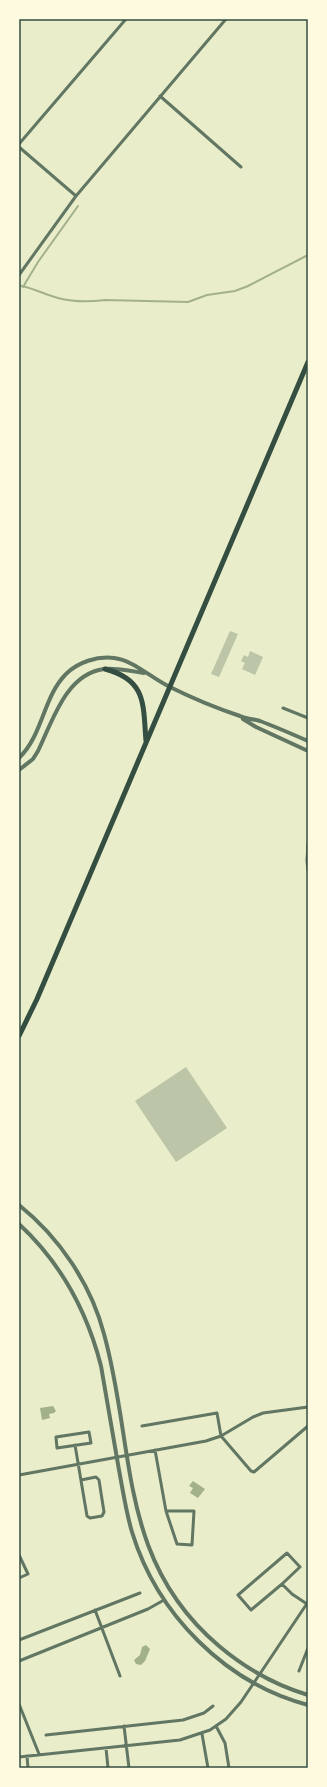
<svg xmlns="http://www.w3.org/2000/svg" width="327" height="1787" viewBox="0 0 327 1787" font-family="'Roboto Serif',serif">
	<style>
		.water { fill: #a3b18a }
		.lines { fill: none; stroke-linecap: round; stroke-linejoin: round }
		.stream { stroke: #a3b18a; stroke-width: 2 }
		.building { fill: #bcc5a7 }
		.minor { stroke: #617663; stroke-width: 3 }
		.tertiary { stroke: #617663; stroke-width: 4 }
		.primary { stroke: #344e41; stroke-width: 5 }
		.neatline { fill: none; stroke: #344e41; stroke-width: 1.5 }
	</style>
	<rect width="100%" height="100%" fill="#e9edc9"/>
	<!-- water -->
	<path class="water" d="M53,1406L56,1411L54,1413L49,1414L50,1418L42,1420L40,1408Z
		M193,1481L205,1489L198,1498L190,1493L193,1488L189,1486Z
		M146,1645L150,1649L145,1661L141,1665L136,1664L134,1660L140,1655L142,1647Z"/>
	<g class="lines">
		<!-- stream -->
		<path class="stream" d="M21,286C34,288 45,295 58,298C73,302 90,302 105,300L188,302L207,295L235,291L248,286L308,255
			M23,287L38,262L78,206"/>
	</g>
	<!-- building -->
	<path class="building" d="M230,631L238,634L219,677L211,674Z
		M250,651L263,657L255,675L242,669L245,663L241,661L244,655L248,657Z
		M186,1067L227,1128L176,1162L135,1101Z"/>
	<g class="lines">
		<!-- minor -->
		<path class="minor" d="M160,96L241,167
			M19,144L126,19
			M19,147L76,196
			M19,275L76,196L226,19
			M283,708L308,718
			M308,843L307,861L308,870
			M142,1426L217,1413L221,1436L251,1471L254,1472L308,1426
			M89,1432L91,1443L57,1448L56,1437Z
			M75,1445L87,1516L90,1518L102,1516L104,1512L99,1480L96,1477L81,1480
			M155,1450L166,1511L177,1544L192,1545L194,1511H166
			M19,1475L206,1441L221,1436L253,1417L263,1413L308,1407
			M19,1555L28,1574L19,1578
			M282,1584L251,1610L238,1595L287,1553L300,1567L282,1584L292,1594L307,1604
			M95,1610L120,1676
			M19,1640L140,1593
			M19,1661L148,1609L164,1600
			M299,1671L308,1648
			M19,1704L39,1754
			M124,1726L129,1768
			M216,1726L225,1743L229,1768
			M202,1734L208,1768
			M46,1735L183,1720L204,1713L213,1706
			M106,1748L108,1768
			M27,1756L28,1768
			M19,1757L180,1740L210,1730L226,1719L241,1702L308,1602"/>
		<!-- tertiary -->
		<path class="tertiary" d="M243,719L256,727L308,751
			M19,758C43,735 43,697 66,674C78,662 97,656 114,658C133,660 151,678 170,687C192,698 216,708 240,716C246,719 254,719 260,721C276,727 292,734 308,741
			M19,770L33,759L38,751C53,720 66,674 104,669C117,668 131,671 144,673
			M19,1205C59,1237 91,1284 104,1334C136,1449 117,1560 219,1646C245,1668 275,1685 308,1695
			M19,1224C61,1263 87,1311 101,1366C107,1401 113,1436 119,1470C123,1491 126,1512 132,1532C157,1614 225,1683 308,1705"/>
		<!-- primary -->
		<path class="primary" d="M105,669C147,680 143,705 146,741
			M19,1036L37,999L308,362"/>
	</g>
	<!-- border -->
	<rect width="327" height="1787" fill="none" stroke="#fefae0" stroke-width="40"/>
	<rect x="20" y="20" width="287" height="1747" class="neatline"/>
</svg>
